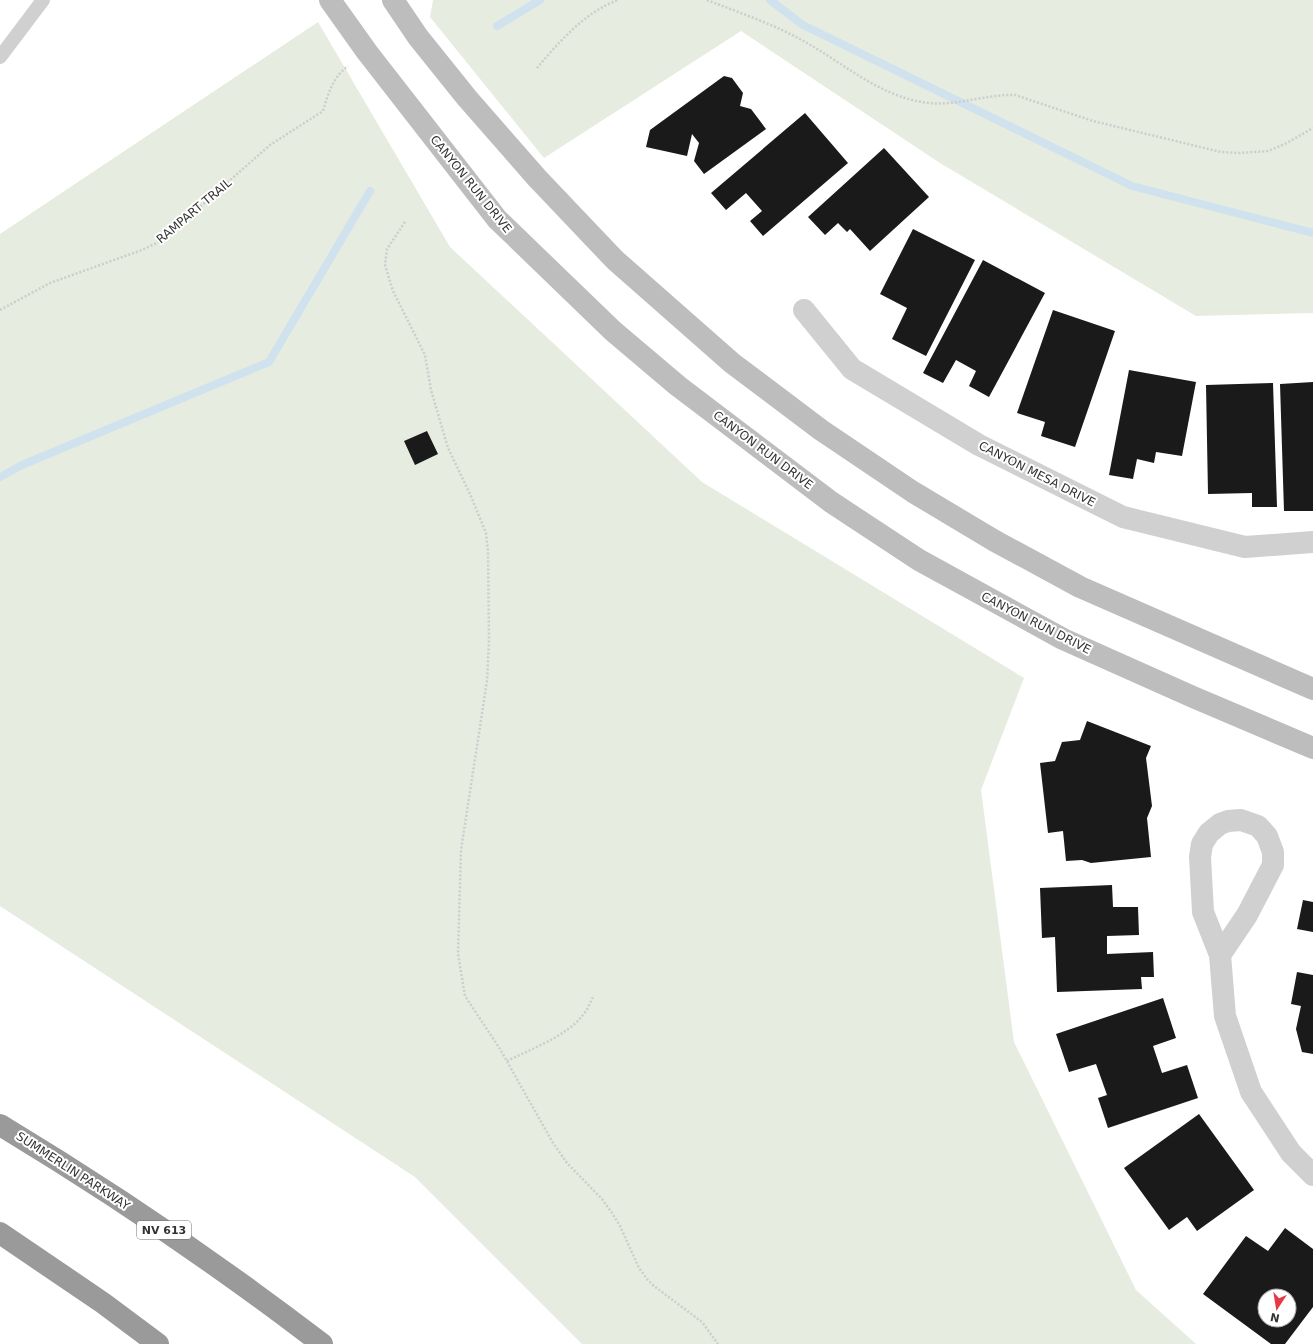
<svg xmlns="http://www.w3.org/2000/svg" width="1313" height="1344" viewBox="0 0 1313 1344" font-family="'DejaVu Sans',sans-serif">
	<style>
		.green { fill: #e6ecdf }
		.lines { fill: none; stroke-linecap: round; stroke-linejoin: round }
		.stream { stroke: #cfe2ee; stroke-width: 8 }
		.building { fill: #1a1a1a; fill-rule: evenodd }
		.path { stroke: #cdcdcd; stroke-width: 2.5; stroke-dasharray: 2 2; stroke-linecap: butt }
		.lane { stroke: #d0d0d0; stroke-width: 14 }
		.street { stroke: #d0d0d0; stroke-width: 22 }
		.secondary { stroke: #bdbdbd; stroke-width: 22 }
		.highway { stroke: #9a9a9a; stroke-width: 22 }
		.labels { text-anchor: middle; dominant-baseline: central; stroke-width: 4; stroke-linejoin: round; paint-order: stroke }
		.shield { fill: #fff; stroke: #707070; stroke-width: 1 }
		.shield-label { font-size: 11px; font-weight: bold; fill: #333 }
		.street-label { font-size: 12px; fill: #333; stroke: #fff }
	</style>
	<rect width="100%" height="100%" fill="#fff"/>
	<!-- green -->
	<path class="green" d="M433,0H1313V313L1196,316L940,163L741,31L544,158L430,17Z
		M318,22L450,247L702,482L1024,678L981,790L1014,1042L1136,1290L1196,1344H582L415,1177L0,906V234Z"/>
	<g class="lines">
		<!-- stream -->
		<path class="stream" d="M770,0L803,25L1132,186L1313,233
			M497,26L540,0
			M0,477L22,465L269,362L370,191"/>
	</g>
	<!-- building -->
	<path class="building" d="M724,76L732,78L743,93L740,106L751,109L766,129L704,174L694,161L699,143L692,134L687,156L646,147L650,130Z
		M805,113L848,163L763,236L750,221L762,211L746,193L726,210L711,193Z
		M884,148L929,197L870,251L850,229L847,232L838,223L825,235L808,217Z
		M913,229L975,260L926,356L892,339L907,308L880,294Z
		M983,260L1045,293L989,397L969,386L976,371L956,360L943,383L923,373Z
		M1053,310L1115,331L1075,447L1041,436L1045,422L1017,413Z
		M1129,370L1196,382L1182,456L1156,452L1154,463L1137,459L1133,479L1109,475Z
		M1313,382V511H1284L1280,384Z
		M1273,383L1277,507H1252V493L1208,494L1206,385Z
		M427,431L438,454L415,465L404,441Z
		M1087,721L1151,746L1146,758L1152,806L1147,818L1151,857L1091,863L1082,860L1066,861L1063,831L1048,833L1040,763L1055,761L1062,742L1080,740Z
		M1112,885L1113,907H1138L1139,935L1107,936V954L1153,952L1154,977H1141L1142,989L1057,992L1055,937L1042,938L1040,888Z
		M1303,900L1313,902V932L1297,929Z
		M1297,972L1313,975V1054L1302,1052L1296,1029L1301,1006L1291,1004Z
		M1163,998L1176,1038L1153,1046L1162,1073L1187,1065L1198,1098L1108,1128L1098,1098L1107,1095L1096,1064L1069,1072L1056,1034Z
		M1199,1114L1254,1190L1197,1231L1187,1217L1169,1230L1124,1168Z
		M1285,1228L1313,1249V1307L1285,1344H1271L1203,1294L1246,1236L1268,1251ZM1265,1296H1289V1320H1265Z"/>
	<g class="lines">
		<!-- path -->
		<path class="path" d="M707,0C740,13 776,25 807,43C844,64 879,95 922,102C953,108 984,94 1015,95L1093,121L1221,152L1239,153L1268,151L1287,143L1313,128
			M537,68C559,42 585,12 618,0
			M405,222L387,249L385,265L393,291L425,355L431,390L448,448L470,494L486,533L488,551L489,642L487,681L461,850L458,954L465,996L500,1049L553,1143L567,1163L602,1199L612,1213L620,1226L639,1268L647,1279L654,1286L702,1322L718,1344
			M0,310L50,283L142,250L161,241L270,145L323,111C328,94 333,77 348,66
			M507,1061C529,1050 567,1036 582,1016C587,1011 590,1003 593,997"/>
		<!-- lane -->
		<path class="lane" d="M0,57L43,0"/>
		<!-- street -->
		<path class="street" d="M804,310L852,369L979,445L1123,517L1245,547L1313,542
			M1220,955L1247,915L1273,865V852L1267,836L1258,826L1241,820L1228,821L1220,824L1209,833L1202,844L1200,857L1203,912L1220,955L1225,1016L1251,1092L1291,1153L1313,1175"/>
		<!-- secondary -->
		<path class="secondary" d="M330,0L367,52L497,219L613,331L678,386L831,502L919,560L1063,639L1193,697L1313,748
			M393,0L418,37L467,98L537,178L615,260L732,363L821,430L913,492L995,541L1080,587L1313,689"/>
		<!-- highway -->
		<path class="highway" d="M0,1125C111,1192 219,1265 322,1344
			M0,1233L103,1303L158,1344"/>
	</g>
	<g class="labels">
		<!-- shield labels -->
		<rect class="shield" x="137" y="1221" width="54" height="18" rx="3"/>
		<g class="shield-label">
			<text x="164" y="1230">NV 613</text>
		</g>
		<!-- street labels -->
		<g class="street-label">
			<text transform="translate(471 184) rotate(51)">CANYON RUN DRIVE</text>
			<text transform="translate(194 211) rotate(-40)">RAMPART TRAIL</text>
			<text transform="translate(763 450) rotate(37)">CANYON RUN DRIVE</text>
			<text transform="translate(1037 474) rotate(27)">CANYON MESA DRIVE</text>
			<text transform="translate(1036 623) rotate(27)">CANYON RUN DRIVE</text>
			<text transform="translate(73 1171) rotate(33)">SUMMERLIN PARKWAY</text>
		</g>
	</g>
	<!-- north arrow -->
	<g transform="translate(1277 1308) rotate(192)"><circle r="19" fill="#ffffff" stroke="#adadad"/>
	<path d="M0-3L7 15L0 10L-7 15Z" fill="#e63946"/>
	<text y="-6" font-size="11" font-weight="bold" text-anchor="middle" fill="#333333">N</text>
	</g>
</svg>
